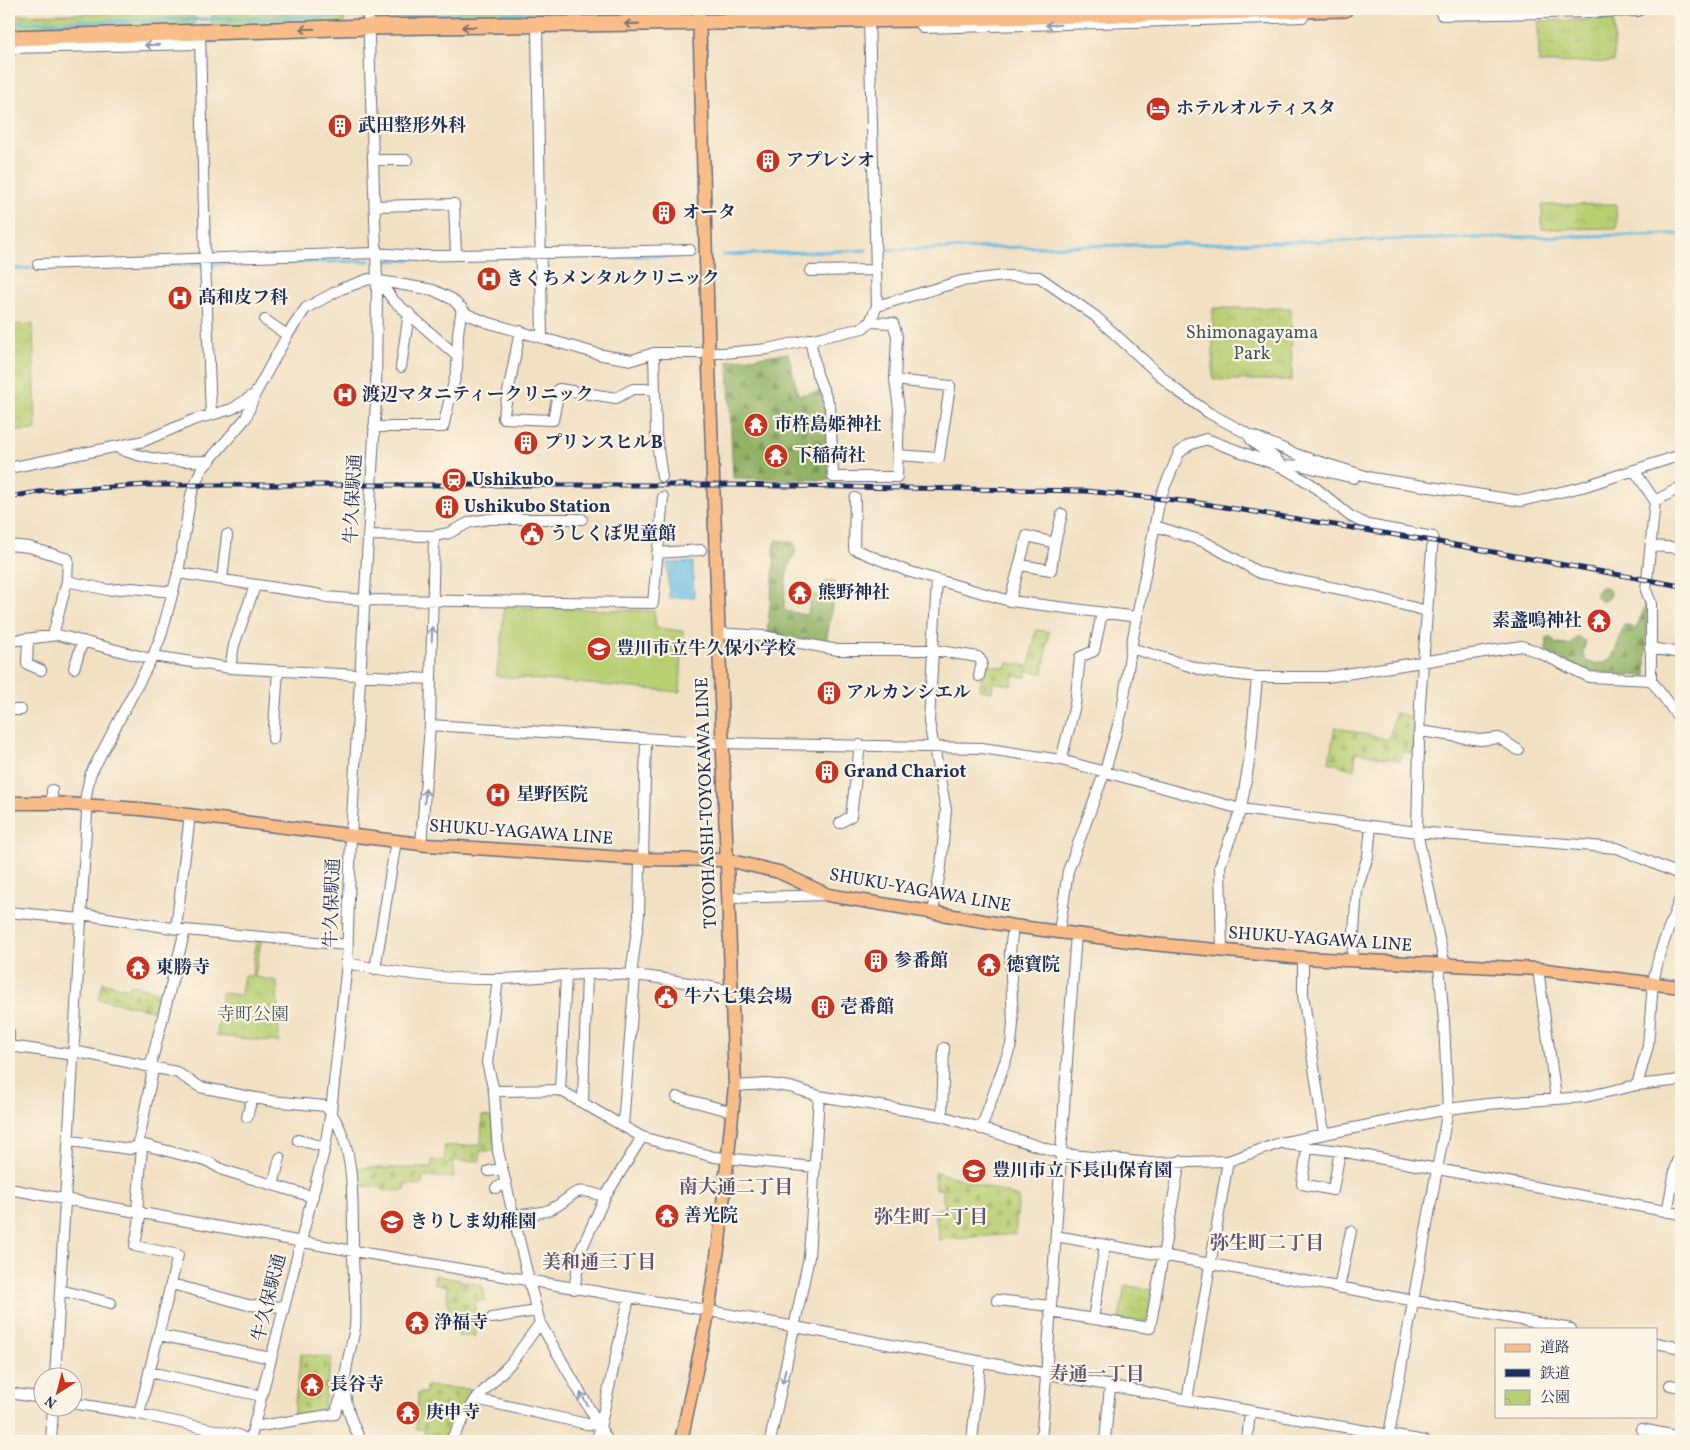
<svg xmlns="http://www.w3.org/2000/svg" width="1690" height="1450" viewBox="0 0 1690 1450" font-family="Vollkorn,'Noto Serif JP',serif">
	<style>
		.grass { fill: url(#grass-tufts); stroke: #6a7f68 }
		.forest { fill: url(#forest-firs); stroke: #567062 }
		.cemetery { fill: url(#cemetery-stones); stroke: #6a7f68 }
		.park { fill: url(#park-crowns); stroke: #6a7f68 }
		.pitch { fill: #b8cf73; stroke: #6a7f68 }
		.water { fill: #66bde3; stroke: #4076a0 }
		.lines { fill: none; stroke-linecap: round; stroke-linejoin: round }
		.stream { stroke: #66bde3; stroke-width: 3 }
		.minor-casing { stroke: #666d81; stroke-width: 12 }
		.major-casing { stroke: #666d81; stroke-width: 15 }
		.highway-casing { stroke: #666d81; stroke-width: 18 }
		.minor { stroke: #fff; stroke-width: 10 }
		.major { stroke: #f8bd89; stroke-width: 12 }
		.highway { stroke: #f8bd89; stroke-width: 15 }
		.rail-casing { stroke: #1b2f5e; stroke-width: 5 }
		.rail { stroke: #fcf5e5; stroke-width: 3; stroke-dasharray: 9; stroke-linecap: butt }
		.oneway { stroke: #7e6f71 }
		.oneway2 { stroke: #8d97ae }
		.labels { text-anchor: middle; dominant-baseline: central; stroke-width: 4.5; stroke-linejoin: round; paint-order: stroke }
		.poi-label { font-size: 18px; font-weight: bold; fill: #1b2f5e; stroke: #fcf5e5; text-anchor: start }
		.park-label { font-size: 18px; fill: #425763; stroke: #fcf5e5 }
		.street-label { font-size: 18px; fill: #1b2f5e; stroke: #fcf5e5 }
		.neighbourhood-label { font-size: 19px; font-weight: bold; fill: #5f5774; stroke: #fcf5e5 }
	</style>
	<defs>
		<pattern id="grass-tufts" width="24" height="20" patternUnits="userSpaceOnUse" patternTransform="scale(1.25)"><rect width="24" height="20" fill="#b8cf73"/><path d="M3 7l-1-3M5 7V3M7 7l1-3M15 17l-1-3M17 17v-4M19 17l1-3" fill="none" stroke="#9eb266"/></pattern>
		<pattern id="forest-firs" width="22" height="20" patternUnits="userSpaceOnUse" patternTransform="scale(1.25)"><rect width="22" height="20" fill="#92b265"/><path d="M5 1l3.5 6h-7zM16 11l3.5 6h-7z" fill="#769156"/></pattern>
		<pattern id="cemetery-stones" width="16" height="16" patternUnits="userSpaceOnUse" patternTransform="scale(1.25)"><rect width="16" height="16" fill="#b8cf73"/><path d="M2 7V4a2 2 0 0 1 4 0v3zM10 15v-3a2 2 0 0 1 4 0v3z" fill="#9eb266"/></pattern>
		<pattern id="park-crowns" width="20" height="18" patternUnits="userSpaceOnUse" patternTransform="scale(1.25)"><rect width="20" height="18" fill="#b8cf73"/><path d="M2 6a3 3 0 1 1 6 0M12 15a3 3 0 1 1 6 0" fill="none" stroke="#9eb266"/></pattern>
	</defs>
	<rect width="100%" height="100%" fill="#fcf5e5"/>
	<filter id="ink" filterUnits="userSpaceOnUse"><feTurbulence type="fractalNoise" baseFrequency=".02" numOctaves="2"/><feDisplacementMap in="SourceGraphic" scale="10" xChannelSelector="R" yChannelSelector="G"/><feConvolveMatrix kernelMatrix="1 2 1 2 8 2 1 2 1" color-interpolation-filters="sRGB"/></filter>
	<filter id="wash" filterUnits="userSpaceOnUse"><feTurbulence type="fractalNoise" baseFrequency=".0096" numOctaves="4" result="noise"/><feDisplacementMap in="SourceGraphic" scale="20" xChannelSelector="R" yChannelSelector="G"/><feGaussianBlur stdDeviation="1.12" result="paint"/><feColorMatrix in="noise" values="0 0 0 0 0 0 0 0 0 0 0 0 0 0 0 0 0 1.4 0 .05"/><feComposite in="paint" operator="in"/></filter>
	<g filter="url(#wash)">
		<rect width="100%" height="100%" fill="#f2e0c2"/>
		<!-- grass -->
		<path class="grass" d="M392,9H508L549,12L664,9V19L393,18Z
			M244,11L279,13H344V25L215,29C211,23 210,18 215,12Z
			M191,12L196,20L191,30L9,33V15Z
			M1614,19V62L1539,63L1538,21Z
			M1616,204L1617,228L1542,229V205Z"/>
		<!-- forest -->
		<path class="forest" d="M788,353L798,395L822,391L827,408L829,480L733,478L728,361Z
			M777,540L794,543C799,553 792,558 789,566C785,578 785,595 784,608L786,611L806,615L808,613L811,596L814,594L822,596L826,581L833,580L836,584L826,643L767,633L774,568V543Z
			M1596 594a7 7 0 1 1 14 0a7 7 0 1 1-14 0Z
			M1647,596L1646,676L1589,673L1546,652L1547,638L1550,637L1556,644L1570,645L1577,637L1586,641L1583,653L1586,661C1616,671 1616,646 1624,624L1636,629L1644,610Z"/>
		<!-- cemetery -->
		<path class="cemetery" d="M1036,630L1049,632L1043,673L1027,671L1026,677L1013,676L1012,685L993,682L992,692L979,690L984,664L1006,668L1008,663L1029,666Z
			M1395,713L1414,718L1413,754L1403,751L1401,761L1356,752L1354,770L1329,762L1335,727L1389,740Z
			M103,982L128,989L130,984L166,994L161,1012L98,999Z
			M482,1116L492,1117L495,1151H480V1161H450H452L454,1177H422L423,1184L405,1185V1191L382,1190L381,1187L354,1186L352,1168H431L432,1160L445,1161L444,1146L481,1145Z
			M934,1171L1019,1197L1015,1234L939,1240L935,1210L944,1207L942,1189H935Z
			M434,1275L482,1285L485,1300L475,1301L476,1336H458L457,1326H449L447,1286L435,1284Z
			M301,1354L332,1358L323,1409L293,1418Z
			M426,1386L479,1390L446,1441H424V1429H416L418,1393H426Z"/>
		<!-- park -->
		<path class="park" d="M1213,308H1291L1292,380H1213Z
			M33,324L36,430L9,431V325Z
			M256,939L261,940L255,977L277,981L279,1042L217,1036L222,993L241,995L244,975L252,976Z
			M1125,1285L1153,1290L1147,1325L1119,1320Z"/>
		<!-- pitch -->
		<path class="pitch" d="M504,607L654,611L656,628L683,631L680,692L496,676L501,648Z"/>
		<!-- water -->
		<path class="water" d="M693,562L694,597L669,598L667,563Z"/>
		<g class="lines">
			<!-- stream -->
			<path class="stream" d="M9,23L526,13
				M881,250L1681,234
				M723,255L866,250
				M578,257L686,256
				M381,261L410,260
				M97,267L369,261
				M9,269L38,268"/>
		</g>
	</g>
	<g filter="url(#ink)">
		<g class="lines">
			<defs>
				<path id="minor" d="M1439,9L1442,15L1638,11L1639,9
					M918,19L923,28L1303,17L1307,11
					M869,20L877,306
					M537,26L542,338
					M200,34L205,260L211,415
					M9,48L200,44
					M373,160H407
					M375,206L454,204L456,255
					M38,264L374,253L415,256L690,250
					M810,271L876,270
					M377,279L394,301L457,356
					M265,320L287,335
					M520,331L503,418L553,420L559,389L616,398L633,389H655
					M810,339L817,374L830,407L833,477H897L899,409L895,380L897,336L893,323L870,322
					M654,353L656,436L662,477
					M401,367L409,313
					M895,380L950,386L939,458L898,455
					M374,427H443L457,369L458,333L462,308
					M116,447C145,461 178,462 210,461
					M1282,467L1311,484L1350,516L1368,525L1433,537L1420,702L1417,832L1445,966
					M1282,467L1299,465L1354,478
					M9,468L144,441L193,420L232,409L255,394L288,334L306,308L341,289L369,279L433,290L452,299L467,314L486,322L602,355L632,360L654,353H724L768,349L863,328L870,322L877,306L961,281L1004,276L1039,277L1095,316L1175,389L1209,413L1248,434L1301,456L1372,478L1521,501L1582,487L1681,455
					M1634,470L1655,501
					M1681,487L1655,501L1646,590L1651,603V680L1681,721
					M855,498L854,549L907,571L1010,601L1138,617
					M1155,526L1205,542L1260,573L1345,590L1427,611
					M368,535L434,536L449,533L470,522L489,519H582
					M9,545L29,547L68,559L67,581L53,635
					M1651,546L1681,548
					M657,553L701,550
					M1020,565L1051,570L1055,543
					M178,573L316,594L326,597L365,600L653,603L663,497
					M222,580L227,535
					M67,581L108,590L132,588L173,592
					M1010,601L1027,536L1055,543L1062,514
					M718,633L763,636L838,650H933L978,657L982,662L979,676
					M28,639L27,664L41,670
					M9,641L58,635L151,659
					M1131,648L1206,671L1257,677H1327L1522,646L1540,653L1589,677L1651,680
					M1650,648L1681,653
					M153,656L230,668L430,679
					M74,668L83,641
					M230,668L234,645L255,586
					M9,710H21
					M430,725L722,743L982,748L1061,760L1241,809L1417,832L1617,848L1681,875
					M1420,731L1480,740L1499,738L1518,750
					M273,739L278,671
					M1061,760L1075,705L1080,657L1094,651L1102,613
					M52,790V803
					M840,823L851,816L860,745
					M421,845L430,725L434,536
					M643,859L646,740
					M728,898L827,895
					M9,912L81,919
					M933,912L941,866L946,810L929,722L937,580
					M81,914L185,930L348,945
					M176,928L190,815
					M1059,932L1068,871L1105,771L1122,711L1131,648L1160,498L1179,453L1189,445L1206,439L1282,467C1276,453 1256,450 1248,435
					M1222,950L1220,866L1241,809L1250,756L1257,677
					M1303,958V994L1324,1134
					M1352,961L1357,889L1368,856L1371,826
					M347,963C395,973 448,980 498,979C542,978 586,971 630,975C664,977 698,985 732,991
					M375,969L396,841
					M1538,969L1556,1098
					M631,975L639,915L640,859
					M498,979L487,1063L494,1091L498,1151L529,1281L540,1323L608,1441
					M9,1032V1049
					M9,1046L67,1054L78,1052L176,1072L200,1087L271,1101L325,1106C358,1140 352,1208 353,1251C353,1277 357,1302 355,1327C352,1347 344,1367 345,1387C345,1405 353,1426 361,1441
					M1637,1085L1648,1046L1653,982L1660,952L1681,896
					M735,1086L768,1084L790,1087L819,1096L942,1116L1063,1154L1150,1163L1228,1161L1280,1143L1448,1109L1487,1104L1585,1097L1637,1085L1681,1080
					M560,1090L566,976
					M494,1091L560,1090L642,1137L714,1157L814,1167
					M677,1097L733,1112
					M583,1101L587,974
					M942,1116L944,1048
					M247,1117L252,1098
					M623,1125L635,975
					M981,1129L1011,1045L1013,1024L1010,952L1013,926
					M298,1140L325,1147
					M70,1141L130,1149L141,1144L209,1162L223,1170L313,1197
					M1286,1144L1340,1151L1681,1214
					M1307,1149L1302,1184L1333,1190L1340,1151
					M489,1171L502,1169
					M273,1185L280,1158
					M496,1188L506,1183
					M9,1189L353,1251L694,1308L1187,1400L1425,1441
					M137,1211L142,1147L139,1140L152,1075V1060L185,930
					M1667,1212L1677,1161
					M514,1215C524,1214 539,1214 549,1210C577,1198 568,1183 605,1197
					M1056,1236L1571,1329
					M172,1284L248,1305L284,1307
					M1339,1288L1351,1231
					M574,1289L581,1250L605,1197L642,1137
					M60,1290L111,1303
					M997,1300L1050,1306
					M1050,1312L1150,1328L1180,1161
					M492,1318L536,1311
					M1093,1319L1105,1245
					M159,1335L271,1358
					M1656,1343L1681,1348
					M149,1372L262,1396
					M55,1378C66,1189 76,1001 87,813L85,801L90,775L153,656L161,636L178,573L191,495L201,470L246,418L255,394
					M1670,1385L1681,1387
					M9,1393L42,1398
					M476,1399L587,1424L599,1425
					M1187,1400L1228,1161
					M72,1403L139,1414L238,1435L249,1441
					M139,1414L178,1255L135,1246L141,1212
					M254,1427L335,1414L344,1389
					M1641,1429L1681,1437
					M1388,1440L1448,1109L1444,1022L1439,965
					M51,1441L53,1408
					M250,1441L325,1147L331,1111L347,963L351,836L376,401L377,279L368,9
					M450,1441L476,1399L511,1363L540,1323
					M597,1441L629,1298
					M770,1441L809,1257L819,1096
					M972,1441L980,1362
					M1041,1441C1055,1272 1063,1103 1076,934
					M1105,1441L1110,1386
					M1247,1441L1250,1412"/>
				<path id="major" d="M9,803H52L140,809L428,845L640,859L727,860L779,872L828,895L1013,926L1152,944L1303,958L1538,969L1681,987
					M681,1441L706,1324L719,1243L735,1086L709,367L699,9"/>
				<path id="highway" d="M9,38L368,27L918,19L1345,9"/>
			</defs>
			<!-- minor casing -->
			<use href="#minor" class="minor-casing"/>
			<!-- major casing -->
			<use href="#major" class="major-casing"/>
			<!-- highway casing -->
			<use href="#highway" class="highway-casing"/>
			<!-- minor -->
			<use href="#minor" class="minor"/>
			<!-- major -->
			<use href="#major" class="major"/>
			<!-- highway -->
			<use href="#highway" class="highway"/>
			<defs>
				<path id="rail" d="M9,497L45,491L147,485H733L1086,491L1193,502L1433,541L1681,586"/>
			</defs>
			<!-- rail casing -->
			<use href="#rail" class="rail-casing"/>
			<!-- rail -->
			<use href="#rail" class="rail"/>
		</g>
		<!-- one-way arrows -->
		<defs><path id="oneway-shaft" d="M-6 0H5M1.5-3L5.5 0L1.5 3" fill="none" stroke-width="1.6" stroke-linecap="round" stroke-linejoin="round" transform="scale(1.25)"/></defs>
		<g class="oneway">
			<use href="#oneway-shaft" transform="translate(632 24) rotate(179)"/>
			<use href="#oneway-shaft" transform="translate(469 27) rotate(179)"/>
			<use href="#oneway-shaft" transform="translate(307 29) rotate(178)"/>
		</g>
		<g class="oneway2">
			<use href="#oneway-shaft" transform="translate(1053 25) rotate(178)"/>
			<use href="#oneway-shaft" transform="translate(152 45) rotate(179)"/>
			<use href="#oneway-shaft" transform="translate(432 634) rotate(-88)"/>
			<use href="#oneway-shaft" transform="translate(425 796) rotate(-86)"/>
			<use href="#oneway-shaft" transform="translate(784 1376) rotate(102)"/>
			<use href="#oneway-shaft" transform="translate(584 1399) rotate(-120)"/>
		</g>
	</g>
	<!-- icons -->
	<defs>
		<symbol id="hotel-disc" viewBox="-11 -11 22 22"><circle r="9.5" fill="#c8321e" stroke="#fcf5e5"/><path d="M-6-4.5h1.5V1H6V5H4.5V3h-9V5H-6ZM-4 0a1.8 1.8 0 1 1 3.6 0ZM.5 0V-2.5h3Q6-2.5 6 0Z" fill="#fff"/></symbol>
		<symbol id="building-disc" viewBox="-11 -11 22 22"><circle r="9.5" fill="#c8321e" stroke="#fcf5e5"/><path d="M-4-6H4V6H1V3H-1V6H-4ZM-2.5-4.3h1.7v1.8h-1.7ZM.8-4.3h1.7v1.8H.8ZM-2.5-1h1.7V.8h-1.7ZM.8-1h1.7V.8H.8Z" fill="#fff"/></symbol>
		<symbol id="hospital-disc" viewBox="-11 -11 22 22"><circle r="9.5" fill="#c8321e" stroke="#fcf5e5"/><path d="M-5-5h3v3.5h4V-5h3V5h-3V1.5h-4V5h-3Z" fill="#fff"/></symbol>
		<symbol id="temple-disc" viewBox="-11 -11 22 22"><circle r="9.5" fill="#c8321e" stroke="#fcf5e5"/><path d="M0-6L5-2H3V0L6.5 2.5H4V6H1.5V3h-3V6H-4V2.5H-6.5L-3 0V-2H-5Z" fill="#fff"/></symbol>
		<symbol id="station-disc" viewBox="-11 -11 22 22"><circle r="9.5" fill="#c8321e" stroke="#fcf5e5"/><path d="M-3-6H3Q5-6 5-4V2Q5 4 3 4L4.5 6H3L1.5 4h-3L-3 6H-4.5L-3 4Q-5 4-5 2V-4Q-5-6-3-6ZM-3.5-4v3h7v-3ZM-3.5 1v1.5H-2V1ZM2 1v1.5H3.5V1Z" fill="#fff"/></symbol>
		<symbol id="civic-disc" viewBox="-11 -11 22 22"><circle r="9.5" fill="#c8321e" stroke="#fcf5e5"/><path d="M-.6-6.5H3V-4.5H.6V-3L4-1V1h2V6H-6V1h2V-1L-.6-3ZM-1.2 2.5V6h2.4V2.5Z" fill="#fff"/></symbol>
		<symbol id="school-disc" viewBox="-11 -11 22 22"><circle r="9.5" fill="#c8321e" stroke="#fcf5e5"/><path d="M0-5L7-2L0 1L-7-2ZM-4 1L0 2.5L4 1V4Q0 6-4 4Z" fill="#fff"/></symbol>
	</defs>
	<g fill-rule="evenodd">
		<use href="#hotel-disc" x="1144" y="95" width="28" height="28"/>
		<use href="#building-disc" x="326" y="112" width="28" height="28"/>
		<use href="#building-disc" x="754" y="147" width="28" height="28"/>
		<use href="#building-disc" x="650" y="199" width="28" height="28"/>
		<use href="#hospital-disc" x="475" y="265" width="28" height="28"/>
		<use href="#hospital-disc" x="166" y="284" width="28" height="28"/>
		<use href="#hospital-disc" x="331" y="381" width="28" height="28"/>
		<use href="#temple-disc" x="742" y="411" width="28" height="28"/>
		<use href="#building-disc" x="512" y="429" width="28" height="28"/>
		<use href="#temple-disc" x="762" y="442" width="28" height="28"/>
		<use href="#station-disc" x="440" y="466" width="28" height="28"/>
		<use href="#building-disc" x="433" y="493" width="28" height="28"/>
		<use href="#civic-disc" x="518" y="520" width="28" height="28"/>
		<use href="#temple-disc" x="786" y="579" width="28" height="28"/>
		<use href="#temple-disc" x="1585" y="607" width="28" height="28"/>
		<use href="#school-disc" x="585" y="635" width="28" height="28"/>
		<use href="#building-disc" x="815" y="679" width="28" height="28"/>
		<use href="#building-disc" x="813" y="758" width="28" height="28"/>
		<use href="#hospital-disc" x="484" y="781" width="28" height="28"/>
		<use href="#building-disc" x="862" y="947" width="28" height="28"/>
		<use href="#temple-disc" x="975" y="951" width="28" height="28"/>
		<use href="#temple-disc" x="124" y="954" width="28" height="28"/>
		<use href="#civic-disc" x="652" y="983" width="28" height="28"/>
		<use href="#building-disc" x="809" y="993" width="28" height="28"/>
		<use href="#school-disc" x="960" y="1157" width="28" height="28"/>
		<use href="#temple-disc" x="653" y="1202" width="28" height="28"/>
		<use href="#school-disc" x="378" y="1208" width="28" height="28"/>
		<use href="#temple-disc" x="403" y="1309" width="28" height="28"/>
		<use href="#temple-disc" x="298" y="1371" width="28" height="28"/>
		<use href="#temple-disc" x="394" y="1399" width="28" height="28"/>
	</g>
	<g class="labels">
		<!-- poi labels -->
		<g class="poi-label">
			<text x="1176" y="109">ホテルオルティスタ</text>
			<text x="358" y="126">武田整形外科</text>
			<text x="786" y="161">アプレシオ</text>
			<text x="682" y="213">オータ</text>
			<text x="506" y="279">きくちメンタルクリニック</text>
			<text x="198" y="298">髙和皮フ科</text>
			<text x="362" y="395">渡辺マタニティークリニック</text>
			<text x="774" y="425">市杵島姫神社</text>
			<text x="544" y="443">プリンスヒルB</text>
			<text x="794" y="456">下稲荷社</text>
			<text x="472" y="480">Ushikubo</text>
			<text x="464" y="507">Ushikubo Station</text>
			<text x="550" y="534">うしくぼ児童館</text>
			<text x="818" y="593">熊野神社</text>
			<text x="1582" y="621" text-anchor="end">素盞鳴神社</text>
			<text x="616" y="649">豊川市立牛久保小学校</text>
			<text x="846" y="693">アルカンシエル</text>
			<text x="844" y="772">Grand Chariot</text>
			<text x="516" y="795">星野医院</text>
			<text x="894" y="961">参番館</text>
			<text x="1006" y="965">徳寶院</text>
			<text x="156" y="968">東勝寺</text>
			<text x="684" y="997">牛六七集会場</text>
			<text x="840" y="1007">壱番館</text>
			<text x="992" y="1171">豊川市立下長山保育園</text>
			<text x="684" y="1216">善光院</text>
			<text x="410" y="1222">きりしま幼稚園</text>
			<text x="434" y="1323">浄福寺</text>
			<text x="330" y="1385">長谷寺</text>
			<text x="426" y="1413">庚申寺</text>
		</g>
		<!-- park labels -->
		<g class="park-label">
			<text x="1252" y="333">Shimonagayama<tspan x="1252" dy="21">Park</tspan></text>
			<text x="253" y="1015">寺町公園</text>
		</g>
		<!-- street labels -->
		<g class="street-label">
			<text transform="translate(354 499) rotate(-87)">牛久保駅通</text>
			<text transform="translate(707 803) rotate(-92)">TOYOHASHI-TOYOKAWA LINE</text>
			<text transform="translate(521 833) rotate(4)">SHUKU-YAGAWA LINE</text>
			<text transform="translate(920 891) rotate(10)">SHUKU-YAGAWA LINE</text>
			<text transform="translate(333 903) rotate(-88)">牛久保駅通</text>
			<text transform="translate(1320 940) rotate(4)">SHUKU-YAGAWA LINE</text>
			<text transform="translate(270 1298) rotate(-76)">牛久保駅通</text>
		</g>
		<!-- neighbourhood labels -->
		<g class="neighbourhood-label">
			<text x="736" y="1188">南大通二丁目</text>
			<text x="931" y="1218">弥生町一丁目</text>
			<text x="1267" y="1244">弥生町二丁目</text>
			<text x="599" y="1263">美和通三丁目</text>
			<text x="1097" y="1375">寿通一丁目</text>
		</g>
	</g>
	<!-- margin -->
	<rect width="1690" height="1450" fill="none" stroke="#fcf5e5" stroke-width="30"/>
	<!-- legend -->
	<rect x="1495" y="1328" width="162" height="90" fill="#fcf5e5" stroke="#a2a6af"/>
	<rect x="1505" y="1344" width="25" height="8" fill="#f8bd89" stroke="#a2a6af"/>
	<text x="1540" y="1352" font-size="15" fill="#1b2f5e">道路</text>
	<rect x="1505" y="1369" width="25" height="8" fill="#1b2f5e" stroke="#a2a6af"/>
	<text x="1540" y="1378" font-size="15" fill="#1b2f5e">鉄道</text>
	<rect x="1505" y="1390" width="25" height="15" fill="url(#park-crowns)" stroke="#a2a6af"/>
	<text x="1540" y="1402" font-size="15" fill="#1b2f5e">公園</text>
	<!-- north arrow -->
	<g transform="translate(58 1392) rotate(216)"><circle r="24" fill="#fcf5e5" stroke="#a2a6af"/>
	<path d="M0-4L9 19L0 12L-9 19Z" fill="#c8321e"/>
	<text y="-8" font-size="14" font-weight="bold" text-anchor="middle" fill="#1b2f5e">N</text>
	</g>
</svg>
